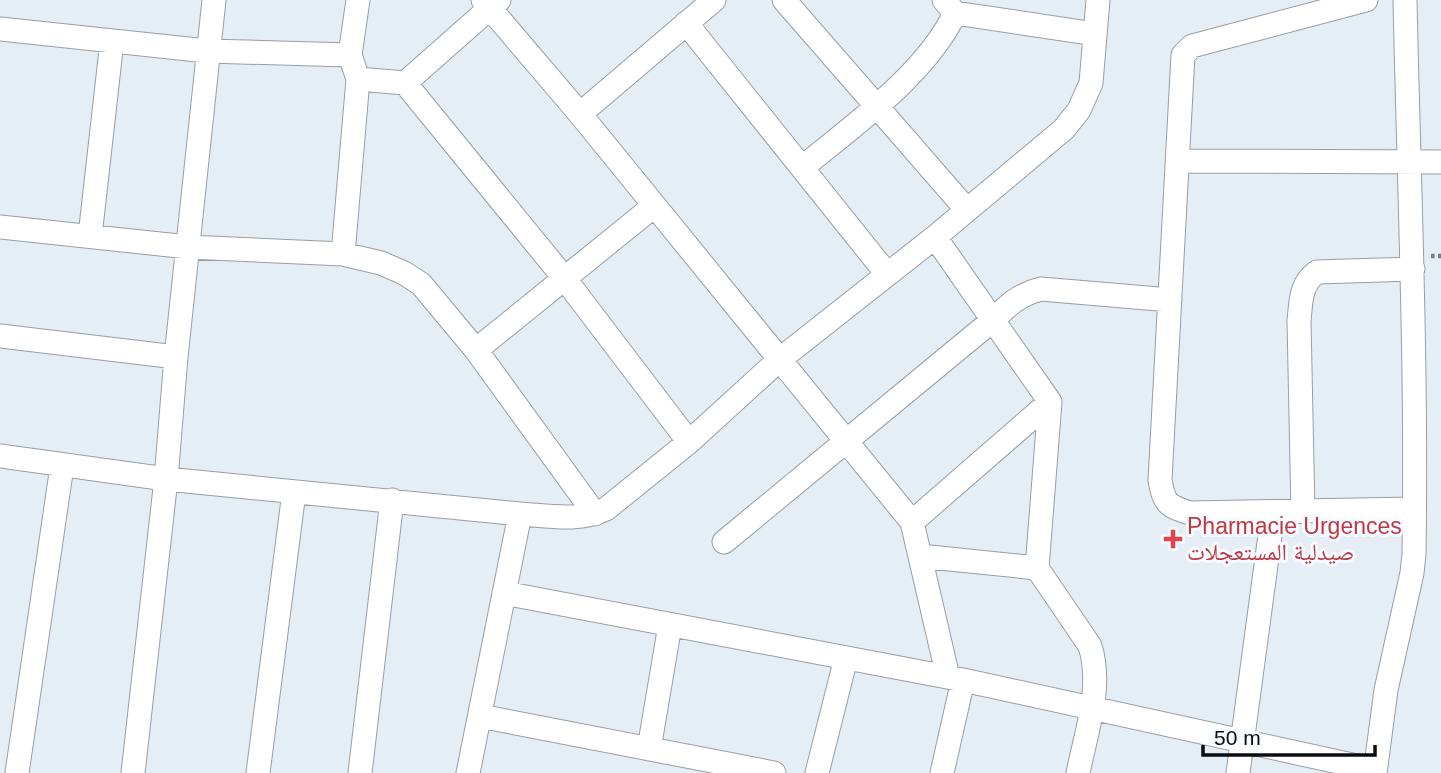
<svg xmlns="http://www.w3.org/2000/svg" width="1441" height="773" viewBox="0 0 1441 773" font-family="Arial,'Noto Naskh Arabic',sans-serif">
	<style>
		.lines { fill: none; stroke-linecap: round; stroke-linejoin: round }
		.minor-casing { stroke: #969ea6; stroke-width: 25 }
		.path { stroke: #797f84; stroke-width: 4.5; stroke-dasharray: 3.5 3.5; stroke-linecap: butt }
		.minor { stroke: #fff; stroke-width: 23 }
		.health-dot { fill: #e0444e; stroke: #f5faff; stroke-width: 2.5 }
		.labels { text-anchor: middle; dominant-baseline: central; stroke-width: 6; stroke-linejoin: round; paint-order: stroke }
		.health-label { font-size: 23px; fill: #be3a42; stroke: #f5faff; text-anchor: start }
	</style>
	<rect width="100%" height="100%" fill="#e5edf5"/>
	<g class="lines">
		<defs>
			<path id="minor" d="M483,0L580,114L912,522L1050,402L935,237
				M784,0L967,210
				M1366,0L1192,46L1183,55L1160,480C1164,503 1167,506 1190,513L1414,509
				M955,13L1095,34
				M686,23L887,274
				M0,29L207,51L350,55
				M358,79L405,83L499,0
				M405,83L565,279L689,442
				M580,114L714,0
				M1178,161L1441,162
				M803,167C854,125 927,73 955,13L944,0
				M0,227L188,247L343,254L381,263L404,273L421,284L476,350L595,514
				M90,236L112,41
				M343,254L358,79L350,55L358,0
				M0,336L176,357
				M476,350L654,206
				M0,456L166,479L520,514C550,516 579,522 606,509L689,442L779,360L935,237L1064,129L1079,110L1091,83L1098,0
				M1303,512L1299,321C1301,302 1300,284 1317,272L1413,269
				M912,522L948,677
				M724,542L993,320C1008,305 1020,294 1041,289L1170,300
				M920,556L1037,568L1090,646C1103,687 1086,732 1078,773
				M1037,568L1050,402
				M504,593L963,680L1375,770
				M480,716L774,773
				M649,749L670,625
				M17,773L62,466
				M133,773L166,479L176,357L214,0
				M258,773L294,492
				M360,773L392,500
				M468,773L520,514
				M817,773L846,658
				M942,773L963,680
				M1238,773L1273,513
				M1375,773L1386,690L1412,573L1414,554C1417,369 1409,185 1405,0"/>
		</defs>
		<!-- minor casing -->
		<use href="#minor" class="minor-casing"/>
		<!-- path -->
		<path class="path" d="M1431,256H1441"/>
		<!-- minor -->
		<use href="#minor" class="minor"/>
	</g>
	<!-- markers -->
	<path class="health-dot" d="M1169.5 528.5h7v7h7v7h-7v7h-7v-7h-7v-7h7z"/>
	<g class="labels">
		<!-- health labels -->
		<g class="health-label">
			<text x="1187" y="526">Pharmacie Urgences<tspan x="1187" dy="26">صيدلية المستعجلات</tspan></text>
		</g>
	</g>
	<!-- scale -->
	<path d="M1203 745v10h172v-10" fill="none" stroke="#0a0d10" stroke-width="3.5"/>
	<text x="1214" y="745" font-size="21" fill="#0a0d10" stroke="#f5faff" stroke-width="5" paint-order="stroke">50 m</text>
</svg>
